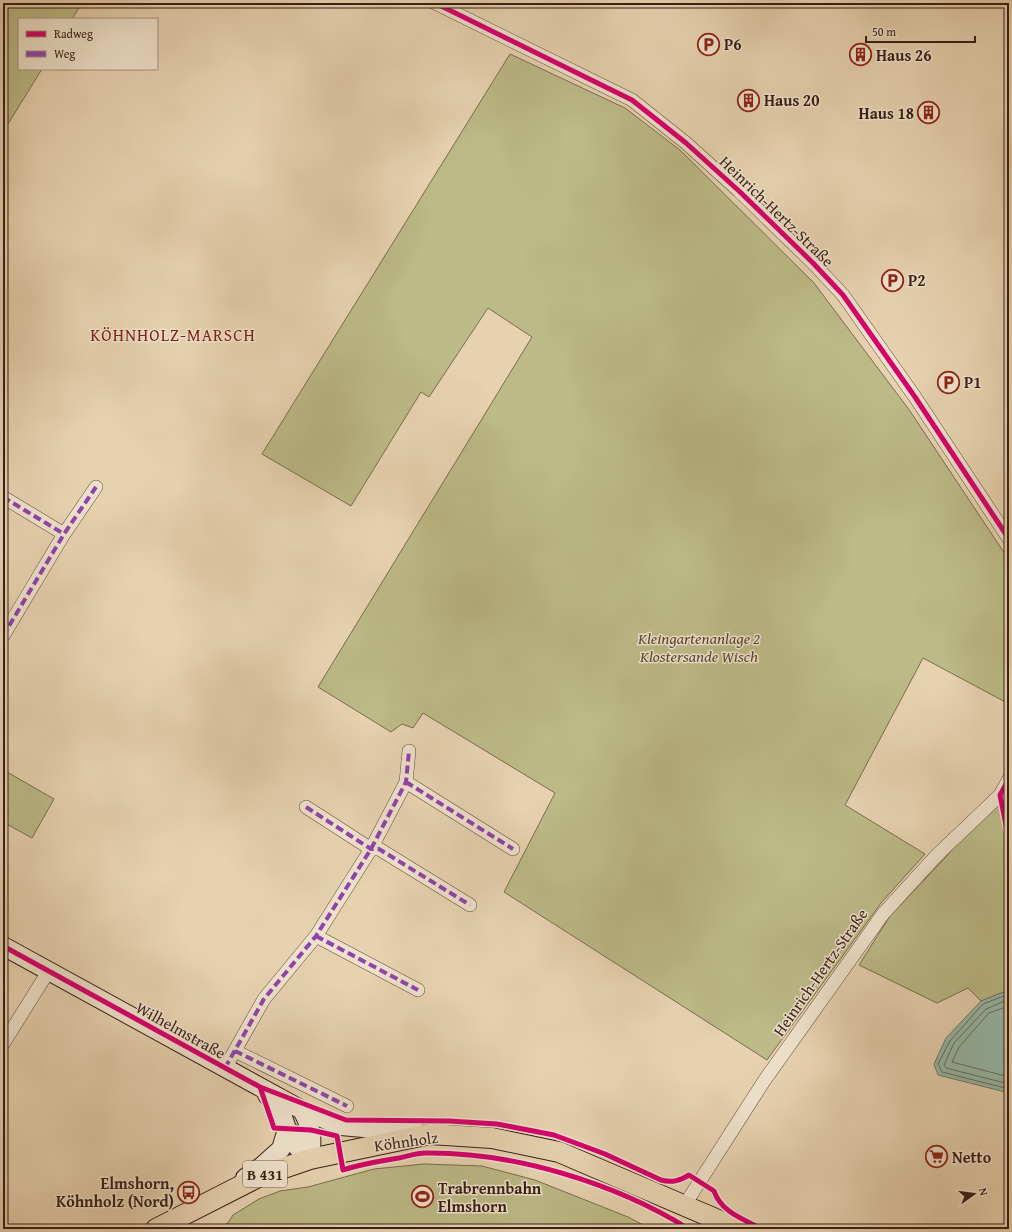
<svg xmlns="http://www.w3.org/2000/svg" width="1012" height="1232" viewBox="0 0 1012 1232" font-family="'Gentium Book Plus',serif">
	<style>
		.green { fill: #bcba87; stroke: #7a6c4e }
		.water { fill: #97b8a7; stroke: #717a6d }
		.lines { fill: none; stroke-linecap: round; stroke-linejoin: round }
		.shore { stroke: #686b5e; stroke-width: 1 }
		.street-casing { stroke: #644b3c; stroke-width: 14 }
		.secondary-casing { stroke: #381e15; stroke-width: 20 }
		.primary-casing { stroke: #381e15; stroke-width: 22 }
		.street { stroke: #efe2cc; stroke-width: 13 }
		.secondary { stroke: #efe2cc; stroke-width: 18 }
		.primary { stroke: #e7d2b0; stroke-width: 20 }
		.quiet { stroke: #8e44ad; stroke-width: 4; stroke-dasharray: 8 4; stroke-linecap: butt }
		.cycleway-casing { stroke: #efe2cc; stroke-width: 8 }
		.cycleway { stroke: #d6006c; stroke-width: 5 }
		.labels { text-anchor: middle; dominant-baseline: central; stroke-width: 3; stroke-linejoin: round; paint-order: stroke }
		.shield { fill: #efe2cc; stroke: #6f594c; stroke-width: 1 }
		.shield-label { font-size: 15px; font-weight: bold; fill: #381e15 }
		.poi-label { font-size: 16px; font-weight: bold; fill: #381e15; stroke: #efe2cc; text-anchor: start }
		.street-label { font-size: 16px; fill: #381e15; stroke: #efe2cc }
		.park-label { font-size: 16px; font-style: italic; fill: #594532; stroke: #efe2cc }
		.neighbourhood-label { font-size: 17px; letter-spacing: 1px; fill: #7a1f14; stroke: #efe2cc }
	</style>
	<rect width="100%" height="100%" fill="#e7d2b0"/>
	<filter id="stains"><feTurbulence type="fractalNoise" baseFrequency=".005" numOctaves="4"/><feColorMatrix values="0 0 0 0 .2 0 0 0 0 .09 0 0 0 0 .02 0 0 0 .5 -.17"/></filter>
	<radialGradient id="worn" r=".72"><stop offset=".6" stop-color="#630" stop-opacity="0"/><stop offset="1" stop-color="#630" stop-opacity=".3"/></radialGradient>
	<!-- green -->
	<path class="green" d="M3,3H82L72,19H19V69H42L3,132Z
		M510,54L625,108L680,150L814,283L910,411L1009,560V704L923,658L845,805L925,854L881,903L767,1060L504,892L555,793L423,713L413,728L402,724L391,732L318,687L532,337L488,308L429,397L421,392L351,506L262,454Z
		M7,772L54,799L32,838L3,822V778Z
		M1005,789V834L1009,847V990L981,1001L968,988L937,1003L859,965L890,916L944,859Z
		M424,1164L482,1166L535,1180L628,1217L651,1229H216L228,1223L233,1215L259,1199L280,1191L308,1187L374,1169Z"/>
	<!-- water -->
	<path class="water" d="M1009,990V1093L938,1075L934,1064L946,1038L981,1001Z"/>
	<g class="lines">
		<!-- shore -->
		<path class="shore" d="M1009,994L983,1004L950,1041L938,1064L942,1072L1009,1089
			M1009,999L986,1009L954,1043L944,1065L946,1068L1009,1084
			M1009,1006L989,1013L959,1047L952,1062L1009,1077"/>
		<defs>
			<path id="street" d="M435,3L632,100L686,143L739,191L813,263L843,295L915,397L1009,539
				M3,497L64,534
				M3,636L64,534L96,487
				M406,782L513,849
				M306,807L371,849H379L470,905
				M316,936L418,990
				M3,1044L48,972
				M235,1051L347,1106
				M225,1068L264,999L316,936L371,849L406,782L409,751
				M684,1206L764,1081L883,914L937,855L1000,795L1009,779"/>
			<path id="secondary" d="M3,946L302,1110L341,1126L419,1133
				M267,1095L281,1111L287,1129L292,1134L297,1147L310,1159
				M302,1110C312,1129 313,1138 310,1159
				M245,1178L262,1166L281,1149L287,1129"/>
			<path id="primary" d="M156,1229L260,1176L310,1159L430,1134L492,1138L559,1152L739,1229"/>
		</defs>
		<!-- street casing -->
		<use href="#street" class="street-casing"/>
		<!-- secondary casing -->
		<use href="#secondary" class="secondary-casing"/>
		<!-- primary casing -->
		<use href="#primary" class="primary-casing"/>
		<!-- street -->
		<use href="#street" class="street"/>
		<!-- secondary -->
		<use href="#secondary" class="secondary"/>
		<!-- primary -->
		<use href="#primary" class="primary"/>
		<!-- quiet -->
		<path class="quiet" d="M3,497L64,534
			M3,636L64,534L96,487
			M406,782L513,849
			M306,807L371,849H379L470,905
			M316,936L418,990
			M235,1051L347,1106
			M225,1068L264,999L316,936L371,849L406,782L409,751"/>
		<defs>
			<path id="cycleway" d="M435,3L632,100L686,143L739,191L813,263L843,295L915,397L1009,539
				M1009,779L1000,795L1009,840
				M3,946L260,1087L346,1120L449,1121L497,1124L554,1135L605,1154L661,1180C672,1183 679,1181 689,1175L714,1191C721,1212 743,1219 762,1229
				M260,1087L274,1128L311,1130L337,1136L343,1170C361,1164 380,1161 399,1158C408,1156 417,1153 426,1153C514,1152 615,1183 689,1229"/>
		</defs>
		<!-- cycleway casing -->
		<use href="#cycleway" class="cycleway-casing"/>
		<!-- cycleway -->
		<use href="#cycleway" class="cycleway"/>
	</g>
	<!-- icons -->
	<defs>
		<symbol id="parking-ring" viewBox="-11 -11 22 22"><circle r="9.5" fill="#efe2cc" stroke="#8f2418" stroke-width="1.5"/><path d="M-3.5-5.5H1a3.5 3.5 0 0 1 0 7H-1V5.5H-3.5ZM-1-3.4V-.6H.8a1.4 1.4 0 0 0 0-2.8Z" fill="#8f2418"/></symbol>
		<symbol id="building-ring" viewBox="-11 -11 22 22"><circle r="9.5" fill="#efe2cc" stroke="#8f2418" stroke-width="1.5"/><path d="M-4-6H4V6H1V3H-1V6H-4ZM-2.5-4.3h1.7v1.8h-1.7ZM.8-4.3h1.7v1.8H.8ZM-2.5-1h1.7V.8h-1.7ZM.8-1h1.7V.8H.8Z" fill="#8f2418"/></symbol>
		<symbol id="supermarket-ring" viewBox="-11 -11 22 22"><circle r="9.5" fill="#efe2cc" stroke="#8f2418" stroke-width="1.5"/><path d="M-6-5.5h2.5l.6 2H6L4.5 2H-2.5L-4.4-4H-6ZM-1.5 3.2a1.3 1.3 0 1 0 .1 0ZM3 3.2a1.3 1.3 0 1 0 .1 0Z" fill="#8f2418"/></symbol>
		<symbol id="bus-ring" viewBox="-11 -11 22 22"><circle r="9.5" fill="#efe2cc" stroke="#8f2418" stroke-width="1.5"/><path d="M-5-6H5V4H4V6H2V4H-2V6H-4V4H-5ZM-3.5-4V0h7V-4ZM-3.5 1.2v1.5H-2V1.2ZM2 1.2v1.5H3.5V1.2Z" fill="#8f2418"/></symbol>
		<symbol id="stadium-ring" viewBox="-11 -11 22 22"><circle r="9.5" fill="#efe2cc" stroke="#8f2418" stroke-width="1.5"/><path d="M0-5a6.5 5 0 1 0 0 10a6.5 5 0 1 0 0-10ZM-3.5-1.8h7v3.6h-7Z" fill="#8f2418"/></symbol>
	</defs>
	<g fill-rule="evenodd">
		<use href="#parking-ring" x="696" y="32" width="25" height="25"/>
		<use href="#building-ring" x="848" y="42" width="25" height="25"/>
		<use href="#building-ring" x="736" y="88" width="25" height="25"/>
		<use href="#building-ring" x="916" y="100" width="25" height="25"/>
		<use href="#parking-ring" x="880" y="268" width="25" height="25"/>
		<use href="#parking-ring" x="936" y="370" width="25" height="25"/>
		<use href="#supermarket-ring" x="924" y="1144" width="25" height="25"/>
		<use href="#bus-ring" x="176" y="1180" width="25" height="25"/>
		<use href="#stadium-ring" x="410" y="1184" width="25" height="25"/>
	</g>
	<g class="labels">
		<!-- shield labels -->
		<rect class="shield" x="243" y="1161" width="44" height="26" rx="3"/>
		<g class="shield-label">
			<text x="265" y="1174">B 431</text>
		</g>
		<!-- poi labels -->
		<g class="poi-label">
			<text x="724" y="44">P6</text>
			<text x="876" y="55">Haus 26</text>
			<text x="764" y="100">Haus 20</text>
			<text x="914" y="113" text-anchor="end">Haus 18</text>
			<text x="908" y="280">P2</text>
			<text x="964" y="382">P1</text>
			<text x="952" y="1157">Netto</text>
			<text x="174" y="1183" text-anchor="end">Elmshorn,<tspan x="174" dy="18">Köhnholz (Nord)</tspan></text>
			<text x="438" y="1188">Trabrennbahn<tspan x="438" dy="18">Elmshorn</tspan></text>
		</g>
		<!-- street labels -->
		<g class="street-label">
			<text transform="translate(777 211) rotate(44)">Heinrich-Hertz-Straße</text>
			<text transform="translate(820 972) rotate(-55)">Heinrich-Hertz-Straße</text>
			<text transform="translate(181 1030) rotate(29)">Wilhelmstraße</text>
			<text transform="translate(406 1141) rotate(-8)">Köhnholz</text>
		</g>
		<!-- park labels -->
		<g class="park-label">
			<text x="699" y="638">Kleingartenanlage 2<tspan x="699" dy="18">Klostersande Wisch</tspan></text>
		</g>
		<!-- neighbourhood labels -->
		<g class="neighbourhood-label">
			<text x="173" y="334">KÖHNHOLZ-MARSCH</text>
		</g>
	</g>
	<!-- margin -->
	<rect width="1012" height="1232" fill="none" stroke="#e7d2b0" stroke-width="16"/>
	<rect x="4" y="4" width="1004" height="1224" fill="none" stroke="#381e15" stroke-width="2"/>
	<rect x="8" y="8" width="996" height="1216" fill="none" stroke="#381e15"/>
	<!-- legend -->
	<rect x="18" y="18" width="140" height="52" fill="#efe2cc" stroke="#a69483"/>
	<rect x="26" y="31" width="20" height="6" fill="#d6006c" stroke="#a69483"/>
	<text x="54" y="38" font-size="12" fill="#381e15">Radweg</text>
	<rect x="26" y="51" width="20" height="6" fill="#8e44ad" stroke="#a69483"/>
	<text x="54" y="58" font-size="12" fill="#381e15">Weg</text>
	<!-- north arrow -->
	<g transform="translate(974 1194) rotate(76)" stroke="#efe2cc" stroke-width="3" paint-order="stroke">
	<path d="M0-3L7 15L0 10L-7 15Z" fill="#381e15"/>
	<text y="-6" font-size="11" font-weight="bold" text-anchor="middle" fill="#381e15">N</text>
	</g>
	<!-- scale -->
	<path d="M866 36v6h109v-6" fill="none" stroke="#381e15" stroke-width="2"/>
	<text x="872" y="36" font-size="12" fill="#381e15" stroke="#efe2cc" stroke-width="3" paint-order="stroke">50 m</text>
	<rect width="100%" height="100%" filter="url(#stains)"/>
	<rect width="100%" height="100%" fill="url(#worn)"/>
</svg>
